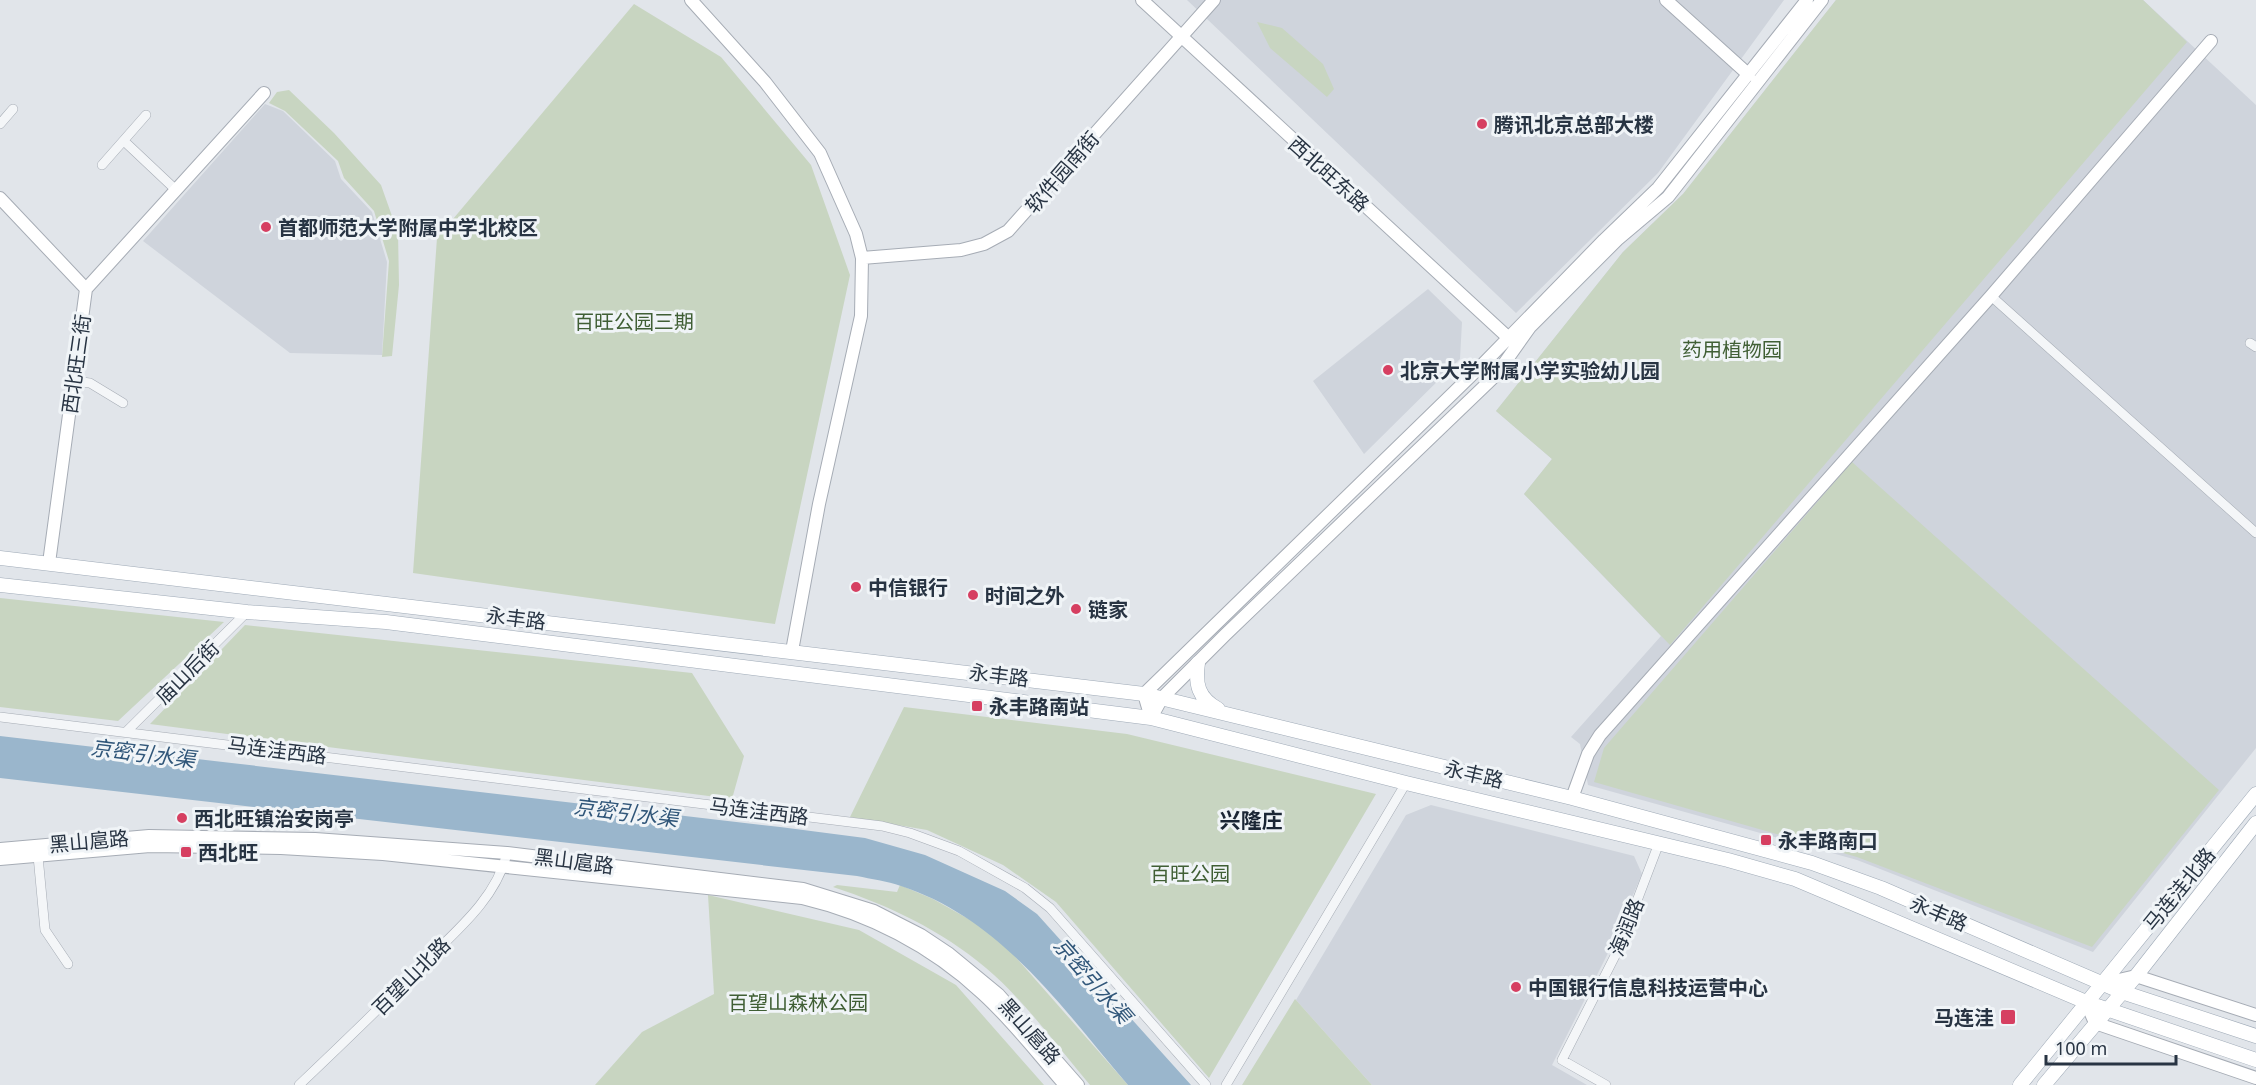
<svg xmlns="http://www.w3.org/2000/svg" width="2256" height="1085" viewBox="0 0 2256 1085" font-family="'Noto Sans','Noto Sans SC',sans-serif">
	<style>
		.built { fill: #cfd4dc }
		.green { fill: #c8d5c1 }
		.water { fill: #9ab6cc }
		.lines { fill: none; stroke-linecap: round; stroke-linejoin: round }
		.street-casing { stroke: #a6acb5; stroke-width: 10 }
		.secondary-casing { stroke: #a6acb5; stroke-width: 14 }
		.primary-casing { stroke: #9faab7; stroke-width: 15 }
		.street { stroke: #f4f6f8; stroke-width: 9 }
		.secondary { stroke: #fff; stroke-width: 12 }
		.primary { stroke: #fff; stroke-width: 14 }
		.poi-dot { fill: #d63f61; stroke: #f0f4f7; stroke-width: 2 }
		.labels { text-anchor: middle; dominant-baseline: central; stroke-width: 6; stroke-linejoin: round; paint-order: stroke }
		.poi-label { font-size: 20px; font-weight: bold; fill: #283443; stroke: #f0f4f7; text-anchor: start }
		.street-label { font-size: 20px; fill: #283443; stroke: #f0f4f7 }
		.park-label { font-size: 20px; fill: #405f35; stroke: #f0f4f7 }
		.water-label { font-size: 21px; font-style: italic; fill: #305679; stroke: #f0f4f7 }
		.neighbourhood-label { font-size: 21px; font-weight: bold; fill: #1a2534; stroke: #f0f4f7 }
	</style>
	<rect width="100%" height="100%" fill="#e1e5ea"/>
	<!-- built -->
	<path class="built" d="M1187,0H1784L1658,173L1516,313Z
		M1836,0H2143L2256,105V748L2093,952L1857,860L1588,785L1580,744L1571,737L1661,636L1524,494L1552,459L1496,411L1623,252L1683,194Z
		M265,104L283,111L335,161L341,179L372,212L387,262L382,355L290,353L143,241Z
		M1428,289L1462,322L1460,359L1364,454L1313,381Z
		M1431,805L1634,856L1642,874L1607,955L1552,1065L1587,1085H1372L1296,1000L1406,815Z"/>
	<!-- green -->
	<path class="green" d="M1836,0H2143L2187,42L1670,645L1524,494L1552,459L1496,411L1623,252L1683,194Z
		M634,4L721,57L811,165L850,275L775,624L413,573L437,238Z
		M1257,22L1282,28L1323,64L1334,89L1327,97L1270,48Z
		M289,90L334,133L381,185L398,233L399,285L392,356L382,357L389,261L374,211L344,178L338,161L285,111L269,103L277,92Z
		M1852,462L2219,790L2092,947L1857,857L1594,782L1604,748Z
		M0,598L224,622L118,721L0,707Z
		M245,625L692,673L744,756L732,799L150,724Z
		M904,707L1127,734L1376,794L1209,1078L1056,902L1003,865L927,830L850,817Z
		M837,885L897,892L900,885L933,899L974,922L1006,946L1128,1085H1090C1057,1046 1025,1001 986,968C941,930 888,905 833,887Z
		M708,895L859,930L956,985L1044,1085H595L642,1032L714,994Z
		M1295,999L1296,1000L1372,1085H1242Z"/>
	<!-- water -->
	<path class="water" d="M0,736L780,827L865,838L925,855L1005,891L1037,914L1191,1085H1128C1062,1008 1002,919 901,886C887,881 871,879 857,876L0,778Z"/>
	<g class="lines">
		<defs>
			<path id="street" d="M0,124L13,109
				M124,141L176,190
				M102,165L146,115
				M1991,296L2256,533
				M2250,343L2256,347
				M74,381L90,383L123,403
				M0,717L882,826L910,833L959,851L1025,888L1050,908L1206,1085
				M127,731L247,612
				M38,856L45,930L68,964
				M299,1085C339,1047 379,1009 418,969C450,936 496,901 507,853
				M1226,1085L1406,783
				M1606,1085L1562,1060L1619,948L1659,843"/>
			<path id="secondary" d="M691,0L765,82L820,153L856,234L862,258L861,316L819,504L792,651
				M1142,0L1513,342
				M1666,0L1749,75
				M0,198L86,289L49,563
				M862,258L961,250L984,244L1008,231L1214,0
				M86,289L264,93
				M1151,718L1162,698L1225,635L1496,375L1530,327L1617,240L1668,197L1822,0
				M1151,718L1144,694L1484,363L1604,240L1658,188L1807,0
				M1572,798L1588,754L1600,735L1991,296L2211,41
				M0,849L149,836L315,839L507,853L803,889L874,911L921,935L948,953L999,995L1078,1085
				M0,859L150,846L281,848L383,854L802,898C869,914 931,946 982,993C1012,1020 1038,1054 1065,1085
				M2101,984L2136,976L2256,1015
				M2086,1002L2095,1023L2256,1078"/>
			<path id="primary" d="M0,558L1144,694L1572,798L1812,863L1881,888L2122,992L2256,1036
				M0,585L247,612L386,622L1151,718L1406,783L1728,860L1795,879L2086,1002L2256,1060
				M1198,663C1195,684 1198,698 1218,709
				M2020,1085L2256,794
				M2044,1085L2136,976L2256,823"/>
		</defs>
		<!-- street casing -->
		<use href="#street" class="street-casing"/>
		<!-- secondary casing -->
		<use href="#secondary" class="secondary-casing"/>
		<!-- primary casing -->
		<use href="#primary" class="primary-casing"/>
		<!-- street -->
		<use href="#street" class="street"/>
		<!-- secondary -->
		<use href="#secondary" class="secondary"/>
		<!-- primary -->
		<use href="#primary" class="primary"/>
	</g>
	<!-- markers -->
	<g class="poi-dot">
		<circle cx="1482" cy="124" r="6"/>
		<circle cx="266" cy="227" r="6"/>
		<circle cx="1388" cy="370" r="6"/>
		<circle cx="856" cy="587" r="6"/>
		<circle cx="973" cy="595" r="6"/>
		<circle cx="1076" cy="609" r="6"/>
		<rect x="971" y="700" width="12" height="12" rx="3"/>
		<circle cx="182" cy="818" r="6"/>
		<rect x="1760" y="834" width="12" height="12" rx="3"/>
		<rect x="180" y="846" width="12" height="12" rx="3"/>
		<circle cx="1516" cy="987" r="6"/>
		<rect x="2000" y="1009" width="16" height="16" rx="3"/>
	</g>
	<g class="labels">
		<!-- poi labels -->
		<g class="poi-label">
			<text x="1494" y="124">腾讯北京总部大楼</text>
			<text x="278" y="227">首都师范大学附属中学北校区</text>
			<text x="1400" y="370">北京大学附属小学实验幼儿园</text>
			<text x="868" y="587">中信银行</text>
			<text x="985" y="595">时间之外</text>
			<text x="1088" y="609">链家</text>
			<text x="989" y="706">永丰路南站</text>
			<text x="194" y="818">西北旺镇治安岗亭</text>
			<text x="1778" y="840">永丰路南口</text>
			<text x="198" y="852">西北旺</text>
			<text x="1528" y="987">中国银行信息科技运营中心</text>
			<text x="1994" y="1017" text-anchor="end">马连洼</text>
		</g>
		<!-- street labels -->
		<g class="street-label">
			<text transform="translate(1062 172) rotate(-49)">软件园南街</text>
			<text transform="translate(1329 174) rotate(42)">西北旺东路</text>
			<text transform="translate(76 364) rotate(-82)">西北旺三街</text>
			<text transform="translate(516 618) rotate(7)">永丰路</text>
			<text transform="translate(187 672) rotate(-45)">庙山后街</text>
			<text transform="translate(999 675) rotate(7)">永丰路</text>
			<text transform="translate(277 750) rotate(7)">马连洼西路</text>
			<text transform="translate(1474 774) rotate(13)">永丰路</text>
			<text transform="translate(759 811) rotate(7)">马连洼西路</text>
			<text transform="translate(89 841) rotate(-5)">黑山扈路</text>
			<text transform="translate(574 861) rotate(7)">黑山扈路</text>
			<text transform="translate(2179 889) rotate(-51)">马连洼北路</text>
			<text transform="translate(1939 913) rotate(23)">永丰路</text>
			<text transform="translate(1626 927) rotate(-68)">海润路</text>
			<text transform="translate(411 976) rotate(-45)">百望山北路</text>
			<text transform="translate(1030 1031) rotate(48)">黑山扈路</text>
		</g>
		<!-- park labels -->
		<g class="park-label">
			<text x="634" y="321">百旺公园三期</text>
			<text x="1732" y="349">药用植物园</text>
			<text x="1190" y="873">百旺公园</text>
			<text x="798" y="1002">百望山森林公园</text>
		</g>
		<!-- water labels -->
		<g class="water-label">
			<text transform="translate(143 753) rotate(7)">京密引水渠</text>
			<text transform="translate(626 812) rotate(7)">京密引水渠</text>
			<text transform="translate(1093 980) rotate(49)">京密引水渠</text>
		</g>
		<!-- neighbourhood labels -->
		<g class="neighbourhood-label">
			<text x="1251" y="820">兴隆庄</text>
		</g>
	</g>
	<!-- scale -->
	<path d="M2046 1055v9h130v-9" fill="none" stroke="#283443" stroke-width="3"/>
	<text x="2055" y="1055" font-size="18" fill="#283443" stroke="#f0f4f7" stroke-width="4.5" paint-order="stroke">100 m</text>
</svg>
